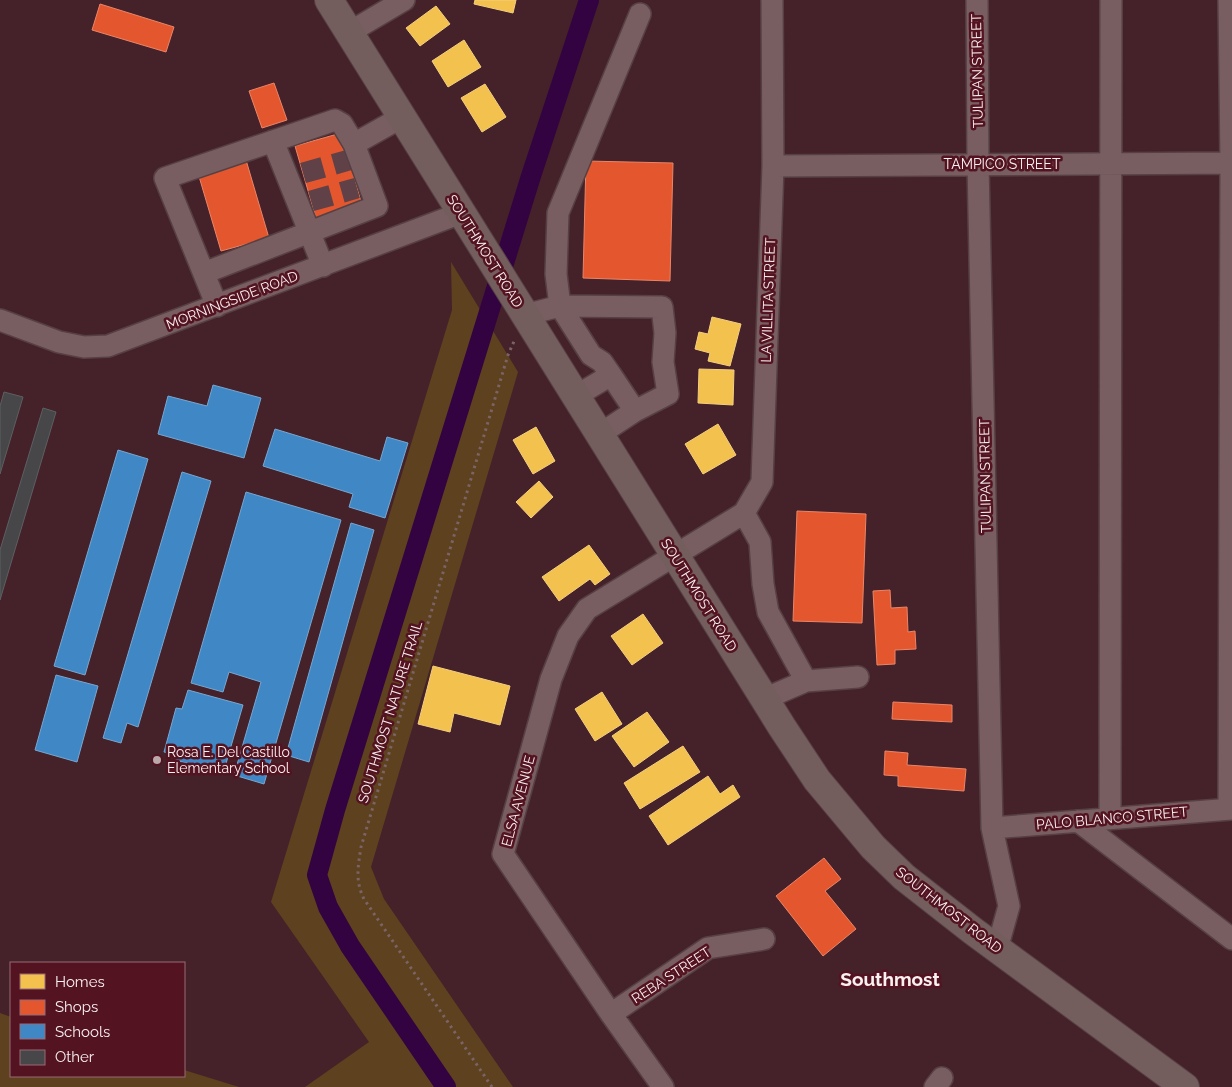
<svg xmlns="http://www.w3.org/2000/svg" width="1232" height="1087" viewBox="0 0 1232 1087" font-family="Raleway,sans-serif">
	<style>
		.green { fill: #5e411f }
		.homes { fill: #f2c14e; stroke: #f4cf7f }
		.shops { fill: #e4572e; stroke: #ea8568 }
		.schools { fill: #3f88c5; stroke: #77a7d2 }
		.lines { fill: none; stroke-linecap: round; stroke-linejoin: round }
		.canal { stroke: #330341; stroke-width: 20 }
		.building { fill: #474649; stroke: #5c6063 }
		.minor-tunnel { stroke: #604147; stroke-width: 21; stroke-dasharray: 21 11; stroke-linecap: butt }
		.minor-casing { stroke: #564044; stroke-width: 24 }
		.major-casing { stroke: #564044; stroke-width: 30 }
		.path { stroke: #7b6366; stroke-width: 3; stroke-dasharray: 2.5 4; stroke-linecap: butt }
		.minor { stroke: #785e61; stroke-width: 21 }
		.major { stroke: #735e5d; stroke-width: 28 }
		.poi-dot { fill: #baa8ab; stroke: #541320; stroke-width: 2 }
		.labels { text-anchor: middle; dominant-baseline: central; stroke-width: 5; stroke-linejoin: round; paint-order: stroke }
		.street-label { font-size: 14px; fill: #f9f0f1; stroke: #541320 }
		.poi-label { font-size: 14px; fill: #f9f0f1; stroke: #541320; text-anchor: start }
		.district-label { font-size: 19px; font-weight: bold; fill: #f9f0f1; stroke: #541320 }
	</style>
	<rect width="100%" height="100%" fill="#452229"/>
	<!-- green -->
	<path class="green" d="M451,262L518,372L371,867L384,899L513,1087H305L369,1042L271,902L452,310Z
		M0,1013L11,1017V1076H184V1070L239,1087H0Z"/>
	<!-- homes -->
	<path class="homes" d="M475,0H516L513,13L474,4Z
		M436,6L450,24L420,46L406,28Z
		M464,40L481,67L448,87L432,61Z
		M485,84L506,117L482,132L461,98Z
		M712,317L741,324L730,366L708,361L710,353L695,349L699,332L708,334Z
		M699,369L734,370L733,405L698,403Z
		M718,424L736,455L703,474L685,444Z
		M536,427L555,461L533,474L513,440Z
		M539,481L553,497L531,518L516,502Z
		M589,545L610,574L595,585L590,579L559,601L542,577Z
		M643,614L663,643L632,665L611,636Z
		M433,666L510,686L500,725L454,713L450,732L418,724Z
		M602,692L622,724L595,741L575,709Z
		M647,712L669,742L634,767L612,736Z
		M683,746L700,772L640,809L624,783Z
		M708,776L720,794L733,785L740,797L668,845L649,816Z"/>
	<!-- shops -->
	<path class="shops" d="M100,4L174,27L166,52L92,30Z
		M274,83L287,120L262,128L249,91Z
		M341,133L362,205L316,218L295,146Z
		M246,160L269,238L221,251L198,173Z
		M586,161L673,163L670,281L583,278Z
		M797,511L866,514L862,623L793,621Z
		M890,590L891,608L907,607L908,632L915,631L916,649L895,650V664L877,665L873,591Z
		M893,702L952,705V722L892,719Z
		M885,751L908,753L907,765L966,769L964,791L898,786V776L884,775Z
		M824,858L841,879L825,891L856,929L823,956L776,896Z"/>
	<!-- schools -->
	<path class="schools" d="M213,385L261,398L244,458L158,434L168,396L207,406Z
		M275,429L380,461L387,437L408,443L385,518L349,507L353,494L263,466Z
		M118,450L148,459L85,675L54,666Z
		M182,472L211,481L138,727L127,723L121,743L103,738Z
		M246,492L341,520L264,784L234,775L261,682L229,672L223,692L191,683Z
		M351,523L374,530L309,762L286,755Z
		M56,675L98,686L77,762L35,750Z
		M188,690L243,705L223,774L176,760L177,755L164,752L176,708L182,709Z"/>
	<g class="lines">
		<!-- canal -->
		<path class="canal" d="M446,1087L350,946L328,907L317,875L335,810L531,176L589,0"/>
	</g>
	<!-- building -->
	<path class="building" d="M4,392L23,397L0,474V406Z
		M43,408L56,412L0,600V550Z"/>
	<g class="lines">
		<!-- minor-tunnel -->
		<path class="minor-tunnel" d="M303,173L349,160
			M311,201L357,188"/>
		<defs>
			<path id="minor" d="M977,0L978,164L992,828L1009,906L997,949
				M350,32L404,0
				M273,141L323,266
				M773,166L1232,163
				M204,273L377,206L354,144
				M217,306L165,178L335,120L342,124L354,144L402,117
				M525,315L560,306L662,307L665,333L663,362L668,394L635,411L600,434
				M0,320L59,342L84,347L108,346L461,213
				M611,375L602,362L591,355L560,306L556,274L558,213L640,14
				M576,396L611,375L635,411
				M744,513L760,542L763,584L768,612L806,681
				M764,699L806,681L858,677
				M1229,808L1231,163L1229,0
				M1110,818L1111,0
				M1078,821L1232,939
				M992,828L1232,809
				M611,1014L708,948L764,939
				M663,1087L611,1014L503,854L551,679L568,636L587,609L744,513L762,482L773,166L772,0
				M935,1087L942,1078"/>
			<path id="major" d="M329,0L782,727L817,780L873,847L904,877L973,931L1185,1087"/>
		</defs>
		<!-- minor casing -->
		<use href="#minor" class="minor-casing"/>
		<!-- major casing -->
		<use href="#major" class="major-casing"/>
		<!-- path -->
		<path class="path" d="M492,1087L364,899C355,881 358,867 361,847L508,355L515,339"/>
		<!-- minor -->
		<use href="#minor" class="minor"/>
		<!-- major -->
		<use href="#major" class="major"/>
	</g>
	<!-- markers -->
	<circle class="poi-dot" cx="157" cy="760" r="5"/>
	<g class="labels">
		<!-- street labels -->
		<g class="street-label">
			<text transform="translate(977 71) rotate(-91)">TULIPAN STREET</text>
			<text x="1002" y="164">TAMPICO STREET</text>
			<text transform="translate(485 251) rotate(58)">SOUTHMOST ROAD</text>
			<text transform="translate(232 300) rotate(-21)">MORNINGSIDE ROAD</text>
			<text transform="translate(768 300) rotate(-88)">LA VILLITA STREET</text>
			<text transform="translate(985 476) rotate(-91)">TULIPAN STREET</text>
			<text transform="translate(699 595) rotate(58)">SOUTHMOST ROAD</text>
			<text transform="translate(390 712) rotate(-73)">SOUTHMOST NATURE TRAIL</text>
			<text transform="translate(518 801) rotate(-75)">ELSA AVENUE</text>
			<text transform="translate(1112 818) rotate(-5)">PALO BLANCO STREET</text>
			<text transform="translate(949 910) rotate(38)">SOUTHMOST ROAD</text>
			<text transform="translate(671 975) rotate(-33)">REBA STREET</text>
		</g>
		<!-- poi labels -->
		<g class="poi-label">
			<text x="167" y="752">Rosa E. Del Castillo<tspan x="167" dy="16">Elementary School</tspan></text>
		</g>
		<!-- district labels -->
		<g class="district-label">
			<text x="890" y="979">Southmost</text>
		</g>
	</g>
	<!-- legend -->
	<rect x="10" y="962" width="175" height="115" fill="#541320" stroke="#966b74"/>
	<rect x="20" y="974" width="25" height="15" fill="#f2c14e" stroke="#966b74"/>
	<text x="55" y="987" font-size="15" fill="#f9f0f1">Homes</text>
	<rect x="20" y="1000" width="25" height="15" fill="#e4572e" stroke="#966b74"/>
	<text x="55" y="1012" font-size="15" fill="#f9f0f1">Shops</text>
	<rect x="20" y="1024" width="25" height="15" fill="#3f88c5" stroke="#966b74"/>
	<text x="55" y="1037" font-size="15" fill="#f9f0f1">Schools</text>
	<rect x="20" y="1050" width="25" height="15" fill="#474649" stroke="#966b74"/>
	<text x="55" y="1062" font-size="15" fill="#f9f0f1">Other</text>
</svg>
